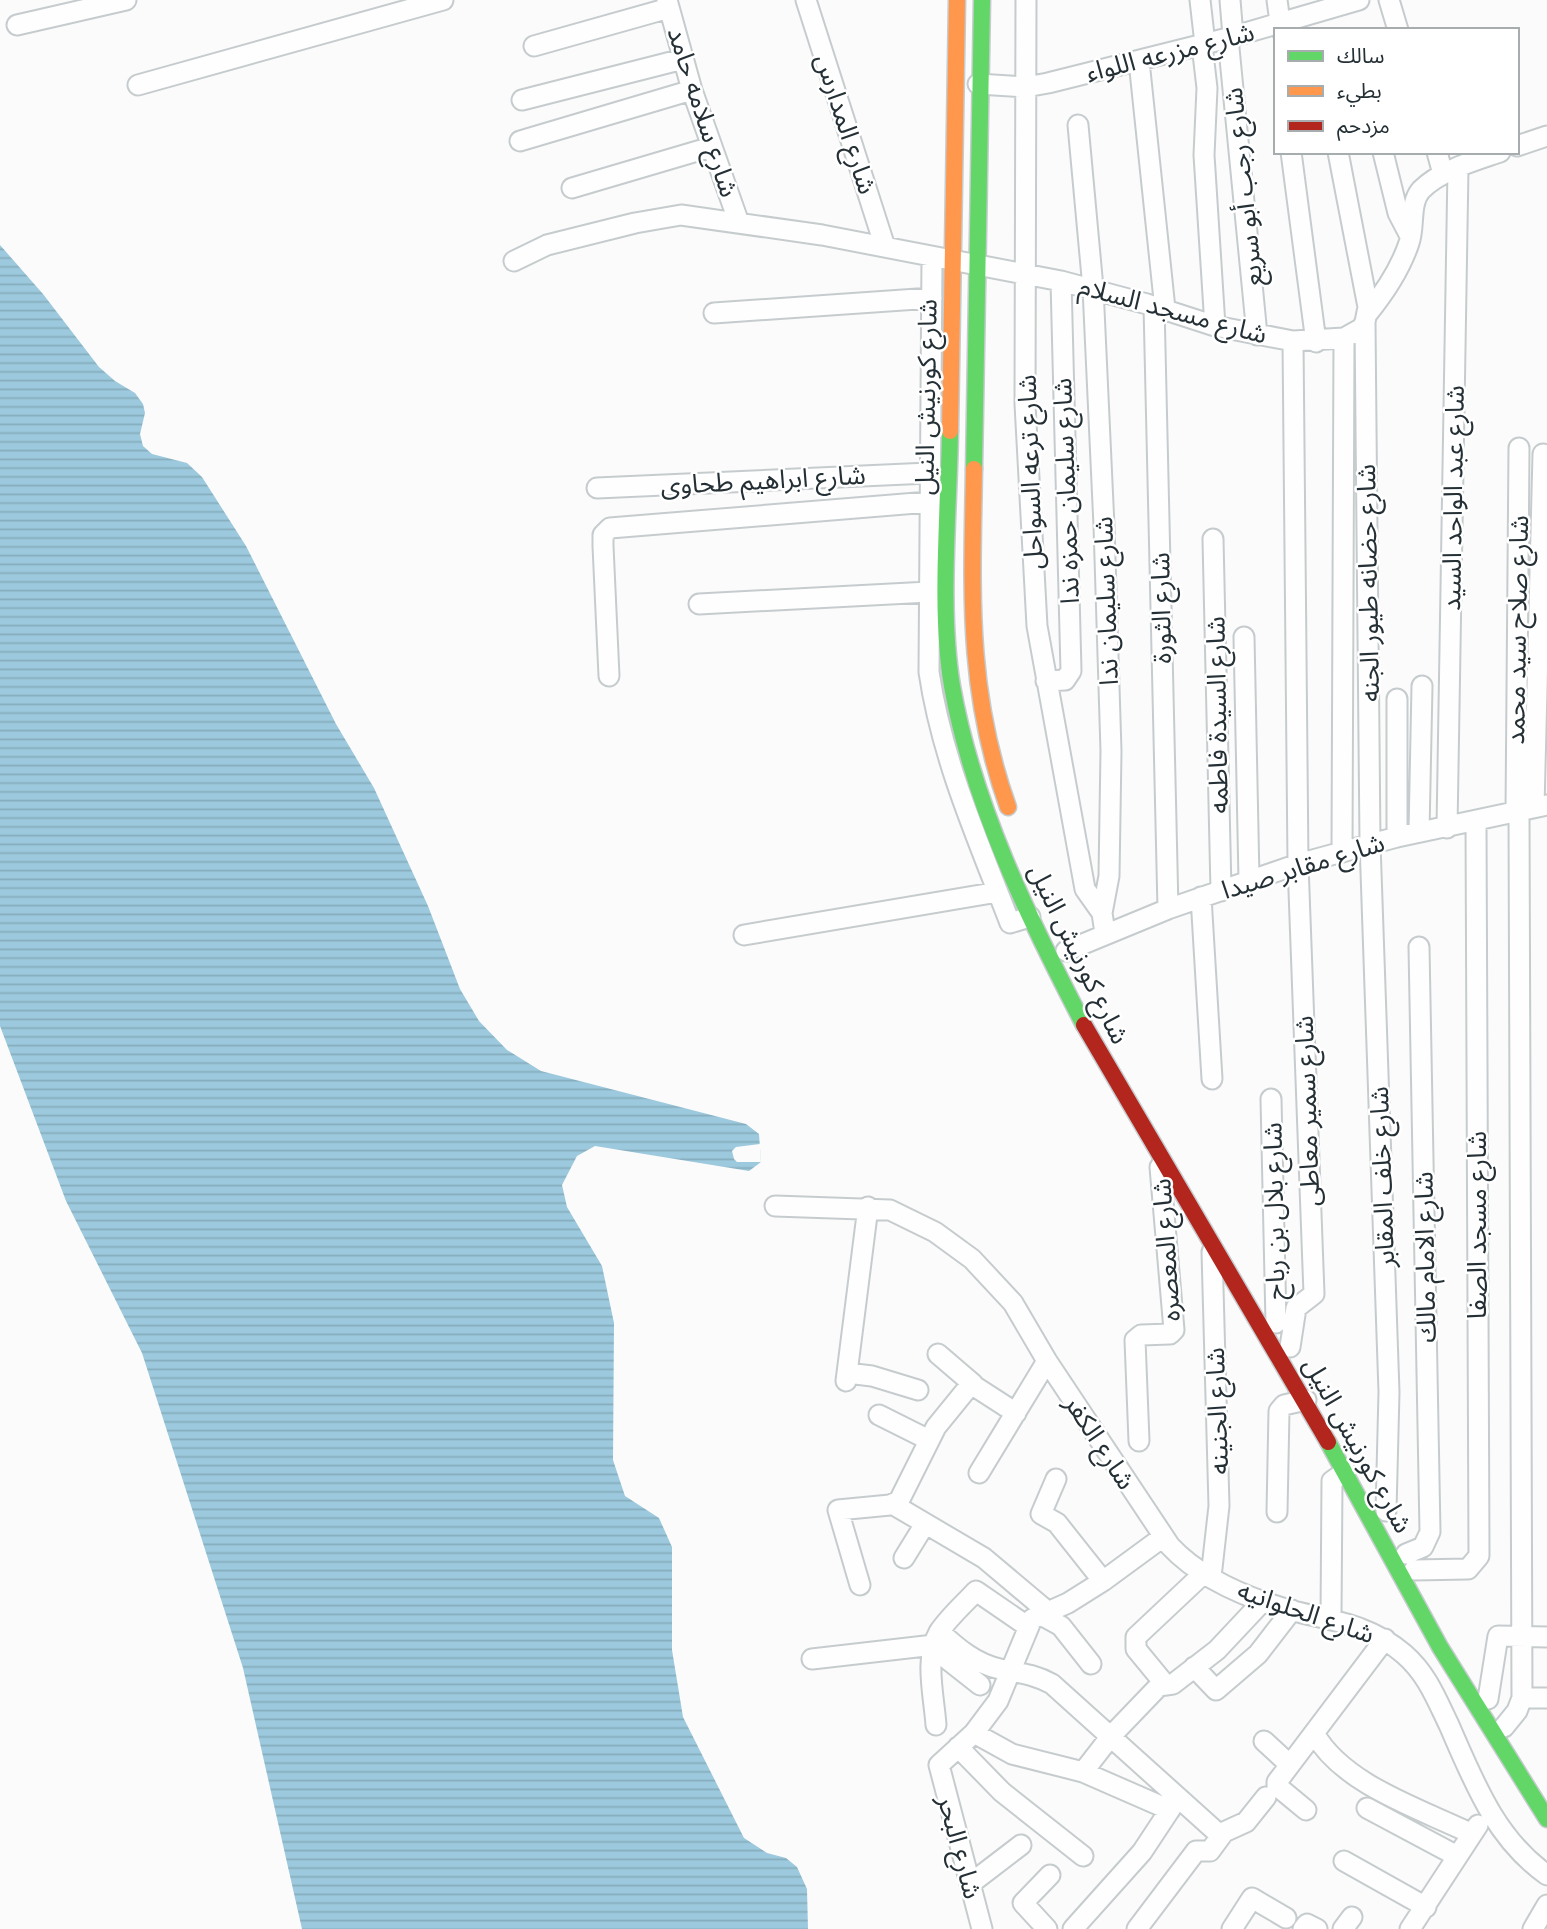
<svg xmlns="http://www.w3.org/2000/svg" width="1547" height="1929" viewBox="0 0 1547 1929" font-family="'Space Grotesk','Noto Sans Arabic',sans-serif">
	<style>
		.water { fill: url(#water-rules) }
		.pier { fill: #fbfbfb }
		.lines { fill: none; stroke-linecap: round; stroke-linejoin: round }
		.street-casing { stroke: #c6ccce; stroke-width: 23 }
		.fast-casing { stroke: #c6ccce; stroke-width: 19 }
		.slow-casing { stroke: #c6ccce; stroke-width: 19 }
		.jam-casing { stroke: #c6ccce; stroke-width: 19 }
		.street { stroke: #fefefe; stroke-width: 19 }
		.fast { stroke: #63d668; stroke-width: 16 }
		.slow { stroke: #ff974d; stroke-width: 16 }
		.jam { stroke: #b3261e; stroke-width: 16 }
		.labels { text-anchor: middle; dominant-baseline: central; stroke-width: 5; stroke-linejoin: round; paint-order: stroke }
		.street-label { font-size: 26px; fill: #243035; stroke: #fff }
	</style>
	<defs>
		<pattern id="water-rules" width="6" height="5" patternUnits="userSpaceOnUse" patternTransform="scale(1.75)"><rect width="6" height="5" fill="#9cc9dd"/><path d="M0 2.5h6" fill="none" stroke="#86adbe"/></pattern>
	</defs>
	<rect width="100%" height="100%" fill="#fbfbfb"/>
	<!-- water -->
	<path class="water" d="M0,245L43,294L99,367L115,381L135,393L143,404L145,413L140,434L143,446L152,454L187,463L202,477L246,546L336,724L374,788L428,906L460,989L479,1021L507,1050L541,1071L746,1124L759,1134L761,1162L749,1171L595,1146L577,1156L562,1185L567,1207L602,1266L614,1323L613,1460L625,1496L659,1518L672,1547V1650L683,1717L744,1838L767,1853L786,1858L797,1867L807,1889L808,1929H302L243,1668L142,1353L66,1201L0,1026Z"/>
	<!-- pier -->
	<path class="pier" d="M760,1144L761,1162H737L734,1159L732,1151L736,1147Z"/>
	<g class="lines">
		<defs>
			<path id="street" d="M667,0L692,90L739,223
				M806,0L885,247
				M1026,0L1025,404L1037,626L1085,889L1102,913L1105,933
				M1200,0L1205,44
				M1230,0L1233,36
				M1277,0L1281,30
				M1389,0L1398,30
				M17,25L126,0
				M1228,38L1257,335
				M1202,45L1207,88L1204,155L1215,326
				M534,46L669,8
				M1139,61L1165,309
				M978,84L1026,87L1048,83L1228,38L1359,0
				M138,85L443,0
				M522,100L683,59
				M1078,125L1093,288L1104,526L1111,751L1109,876L1102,913
				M520,141L692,90
				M1517,146L1547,136
				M1291,152L1316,342
				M1338,152L1368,307L1365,322L1370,843L1389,1392L1386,1511
				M1383,152L1398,213L1410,236
				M1437,152L1443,174
				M572,188L711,147
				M932,257L929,672C942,760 978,840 1010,923L1030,917
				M514,261L547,245L635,223L681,215L822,235L1061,281L1147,304L1215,326L1293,341L1344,338L1362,328L1365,322
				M1154,306L1168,909
				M714,313L932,298
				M1368,313C1385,292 1400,270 1409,243C1415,227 1409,204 1421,190C1441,170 1474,161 1500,152
				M597,488L929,473
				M1213,539L1221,891
				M699,604L929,592
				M1244,637L1249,880
				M609,676L603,546V535L610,528L929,502
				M1046,681L1065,680L1071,671L1061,281
				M1397,699V837
				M1534,807L1543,454
				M1516,812L1519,448
				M1447,828L1458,168
				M1419,832L1422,686
				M1342,852L1344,338
				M1201,897L1212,1079
				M744,935L998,892
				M1066,951L1168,909L1298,864L1397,837L1547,805
				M1271,1099L1276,1323
				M775,1206L890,1210L935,1232L972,1259L1013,1303L1047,1361L1170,1546C1199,1577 1245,1597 1286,1609C1330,1621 1368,1623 1404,1654C1427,1674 1436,1698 1449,1725C1474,1782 1495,1838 1547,1875
				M1290,1347L1296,1308L1314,1294L1298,864L1293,341
				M938,1354L973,1384
				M847,1373L872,1376L918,1390
				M846,1381L868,1207
				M879,1415L929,1440
				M1139,1441L1135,1340L1141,1335L1170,1334L1174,1330L1160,1167
				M979,1473L1047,1361
				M1056,1479L1041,1514L1057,1523L1103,1581
				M894,1505L984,1558L1047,1611
				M1277,1512L1279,1411L1284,1405L1306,1400
				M1406,1554L1423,1547L1430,1532L1419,947
				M904,1558L925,1524
				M1414,1570L1468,1569L1479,1556L1476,822
				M1211,1577L1219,1506L1212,1252
				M860,1585L838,1510L890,1505L899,1501L936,1427L971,1384L1016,1413
				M1039,1614L1061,1626L1091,1664
				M1331,1617L1332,1481L1346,1471
				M940,1632C957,1648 976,1664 1000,1669C1019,1673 1034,1674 1052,1684L1221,1836
				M933,1648L980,1685
				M812,1659L934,1645
				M1194,1667L1216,1690L1258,1654L1292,1610
				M1164,1683L1136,1649V1637L1204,1573
				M1522,1698H1547
				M1488,1699L1498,1636L1547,1637
				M936,1725C934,1696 924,1658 939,1632C949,1617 964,1604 976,1591L1027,1626
				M1504,1727L1517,1711L1522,1698L1519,811
				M974,1733L1012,1754L1083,1772L1170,1810
				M1314,1733C1343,1785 1421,1809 1472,1834
				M1264,1741L1290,1765
				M958,1747L1002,1792L1083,1856
				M1083,1772L1111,1736L1159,1686L1173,1684L1217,1650L1263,1601
				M1367,1808L1457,1856
				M1306,1810L1277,1786V1782L1385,1639
				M1344,1861L1426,1907
				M970,1884L1021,1845
				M982,1929L939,1765L974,1733L998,1701L1032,1619L1068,1603L1103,1581L1163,1537
				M1047,1929L1023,1903L1050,1875
				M1073,1929L1142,1852L1177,1799
				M1137,1929L1196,1851H1210L1224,1832L1246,1822L1266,1797
				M1232,1929L1252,1898L1286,1918
				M1303,1929L1307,1924L1317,1929
				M1343,1929L1352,1917
				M1410,1929L1478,1825
				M1533,1929L1547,1905"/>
			<path id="fast" d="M950,431C949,510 939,609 952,686C973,805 1029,919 1084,1025
				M974,469L982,0
				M1328,1442L1440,1647L1547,1819"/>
			<path id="slow" d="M950,431L957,0
				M974,469C972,591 966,690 1008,807"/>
			<path id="jam" d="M1084,1025L1328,1442"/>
		</defs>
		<!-- street casing -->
		<use href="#street" class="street-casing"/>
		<!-- fast casing -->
		<use href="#fast" class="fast-casing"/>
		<!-- slow casing -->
		<use href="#slow" class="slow-casing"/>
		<!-- jam casing -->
		<use href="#jam" class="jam-casing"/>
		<!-- street -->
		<use href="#street" class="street"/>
		<!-- fast -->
		<use href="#fast" class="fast"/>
		<!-- slow -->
		<use href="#slow" class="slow"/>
		<!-- jam -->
		<use href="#jam" class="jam"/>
	</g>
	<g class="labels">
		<!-- street labels -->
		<g class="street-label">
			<text transform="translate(1170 52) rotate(-14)">شارع مزرعه اللواء</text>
			<text transform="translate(703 112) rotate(72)">شارع سلامه حامد</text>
			<text transform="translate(846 124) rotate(72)">شارع المدارس</text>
			<text transform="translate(1243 187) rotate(-96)">شارع رجب أبو سريع</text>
			<text transform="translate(1173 310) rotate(15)">شارع مسجد السلام</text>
			<text transform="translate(926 397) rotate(-89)">شارع كورنيش النيل</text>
			<text transform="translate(1030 472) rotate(-92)">شارع ترعه السواحل</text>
			<text transform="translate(763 480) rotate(-3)">شارع ابراهيم طحاوى</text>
			<text transform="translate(1066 491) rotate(-92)">شارع سليمان حمزه ندا</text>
			<text transform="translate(1453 498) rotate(-89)">شارع عبد الواحد السيد</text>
			<text transform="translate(1368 583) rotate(-91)">شارع حضانه طيور الجنه</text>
			<text transform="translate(1106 601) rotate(-92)">شارع سليمان ندا</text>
			<text transform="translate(1161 608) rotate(-91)">شارع الثورة</text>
			<text transform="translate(1517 630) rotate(-89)">شارع صلاح سيد محمد</text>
			<text transform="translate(1217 715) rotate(-91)">شارع السيدة فاطمه</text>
			<text transform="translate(1303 866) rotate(-17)">شارع مقابر صيدا</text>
			<text transform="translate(1079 954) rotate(64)">شارع كورنيش النيل</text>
			<text transform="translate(1307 1111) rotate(-92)">شارع سمير معاطى</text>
			<text transform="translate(1382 1177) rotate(-92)">شارع خلف المقابر</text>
			<text transform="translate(1274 1211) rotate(-91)">شارع بلال بن رباح</text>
			<text transform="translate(1477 1225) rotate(-90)">شارع مسجد الصفا</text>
			<text transform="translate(1166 1250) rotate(-94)">شارع المعصره</text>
			<text transform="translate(1425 1257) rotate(-91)">شارع الامام مالك</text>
			<text transform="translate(1217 1411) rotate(-92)">شارع الجنينه</text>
			<text transform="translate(1100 1442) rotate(57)">شارع الكفر</text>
			<text transform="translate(1358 1445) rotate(61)">شارع كورنيش النيل</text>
			<text transform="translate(1306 1612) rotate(19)">شارع الحلوانيه</text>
			<text transform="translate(960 1847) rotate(75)">شارع البحر</text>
		</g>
	</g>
	<!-- legend -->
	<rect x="1274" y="28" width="245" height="126" fill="#ffffff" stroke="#a7acae" stroke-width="2"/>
	<rect x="1288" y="51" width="35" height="10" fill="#63d668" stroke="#a7acae" stroke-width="2"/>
	<text x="1337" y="63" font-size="21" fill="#243035">سالك</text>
	<rect x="1288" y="86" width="35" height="10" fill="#ff974d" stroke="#a7acae" stroke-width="2"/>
	<text x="1337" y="98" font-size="21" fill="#243035">بطيء</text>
	<rect x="1288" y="121" width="35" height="10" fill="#b3261e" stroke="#a7acae" stroke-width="2"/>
	<text x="1337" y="133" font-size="21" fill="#243035">مزدحم</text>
</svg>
